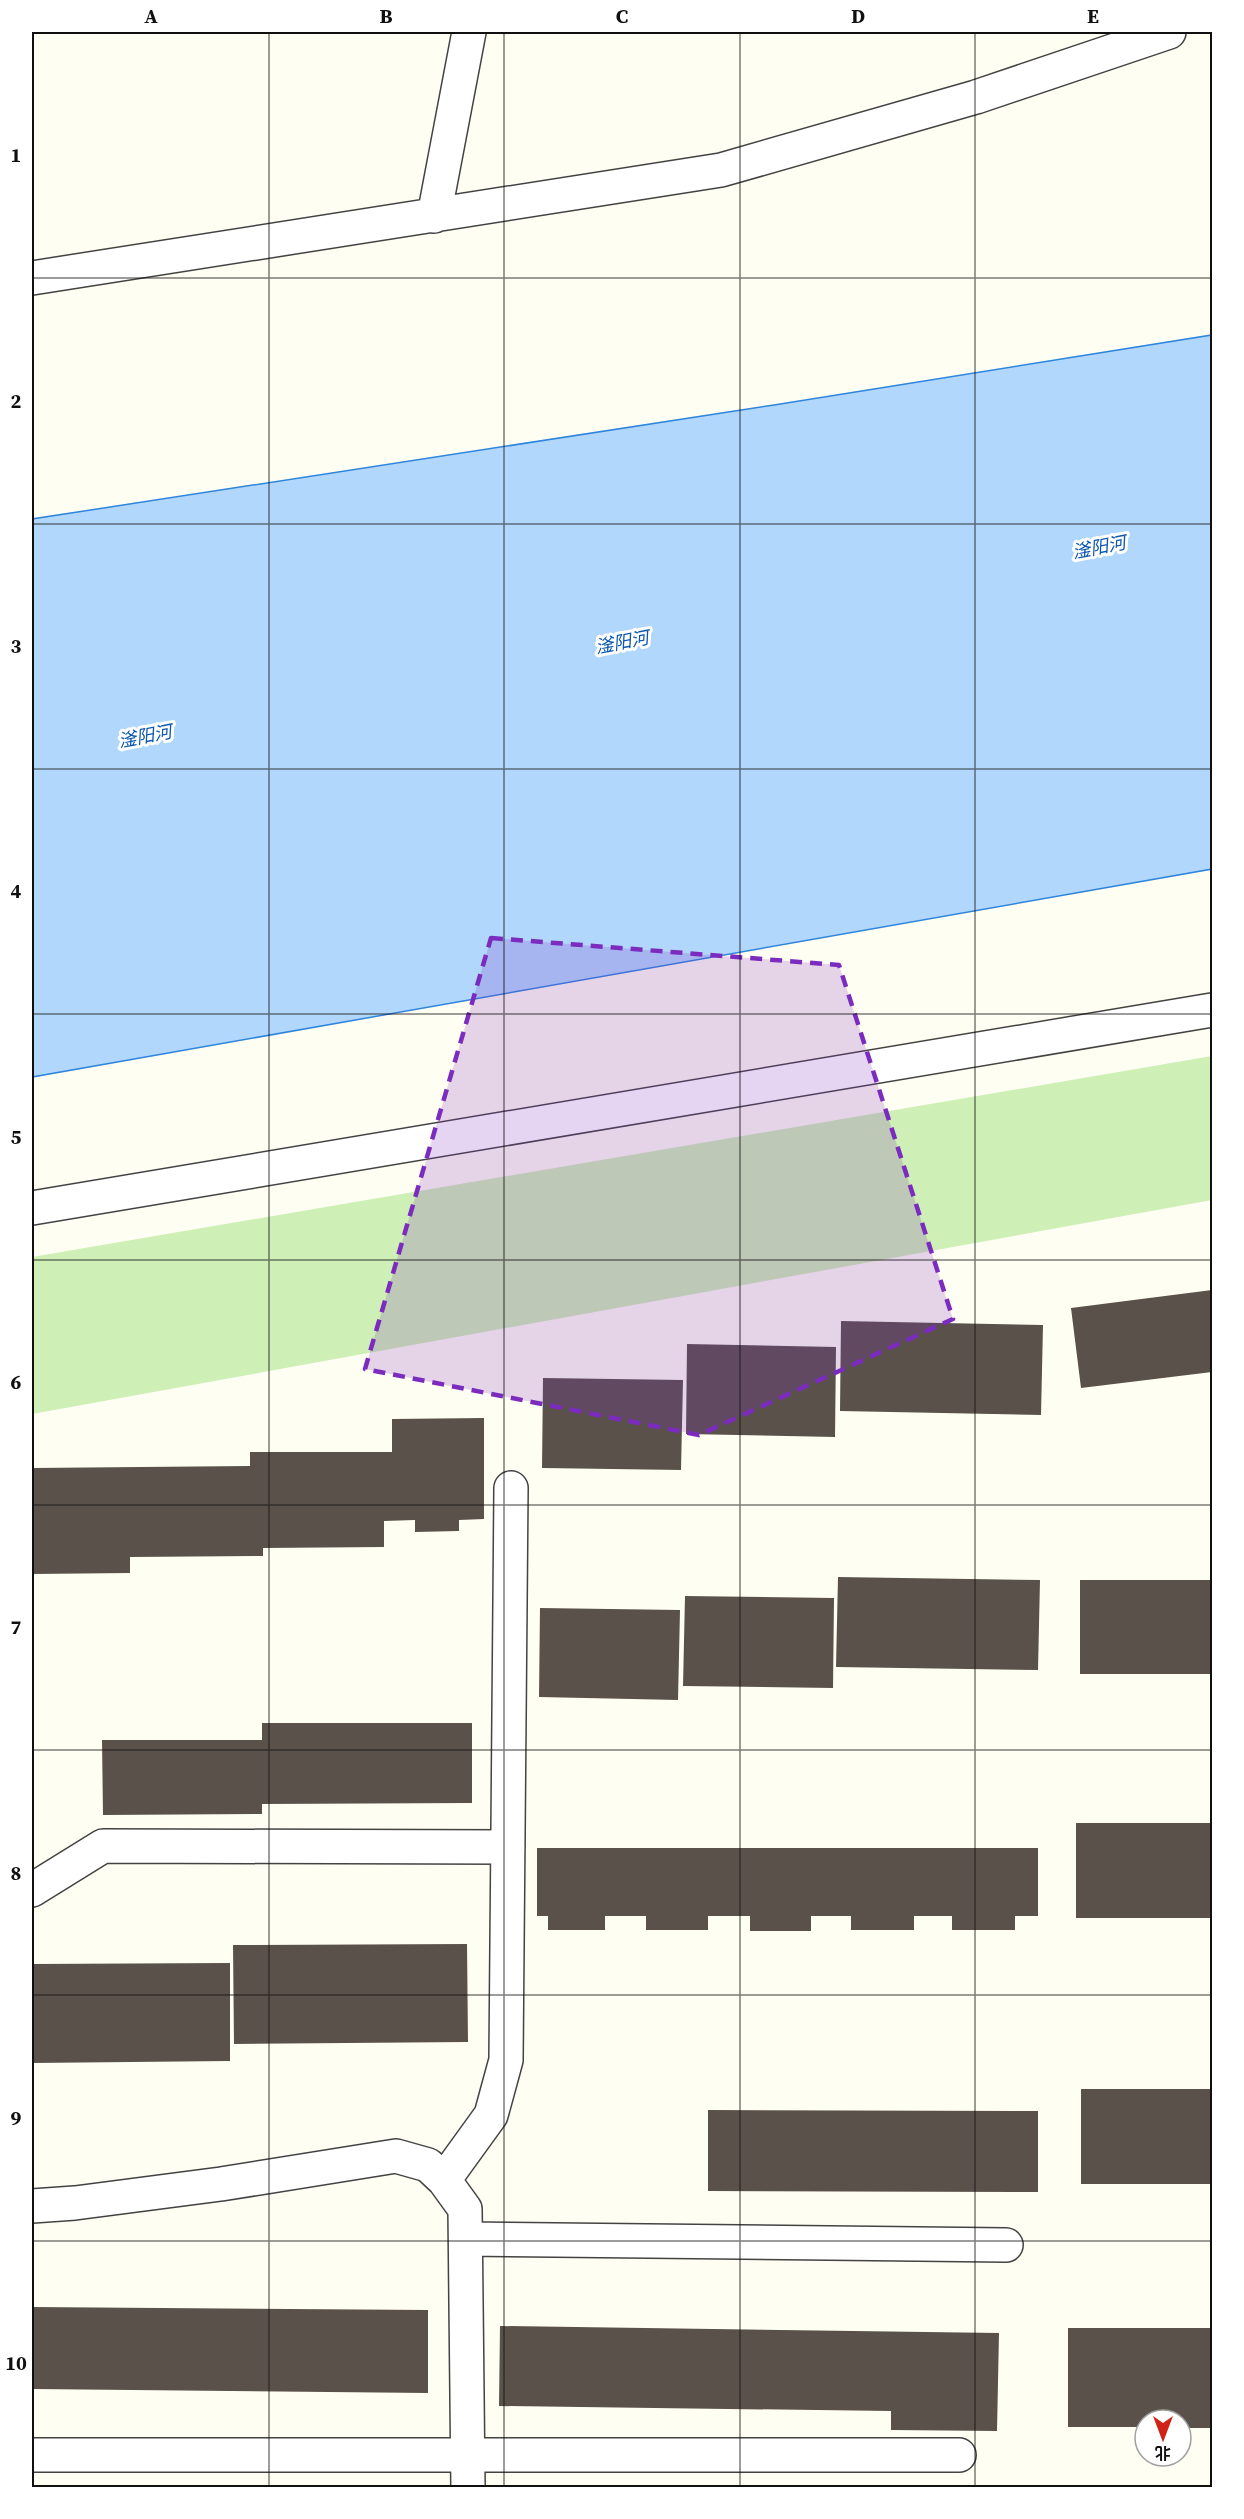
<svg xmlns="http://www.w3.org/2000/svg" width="1244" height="2519" viewBox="0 0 1244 2519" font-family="'Source Serif 4','Noto Sans SC',serif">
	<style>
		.green { fill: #ceefb6 }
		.water { fill: #b1d8fc; stroke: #2f85dc; stroke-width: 1.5 }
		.building { fill: #5a524a }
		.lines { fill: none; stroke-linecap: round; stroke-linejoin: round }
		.minor-casing { stroke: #434343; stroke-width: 36 }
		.minor { stroke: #fff; stroke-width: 33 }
		.marked { fill: #7b2cbf; fill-opacity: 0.2; stroke: #7b2cbf; stroke-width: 4.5; stroke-dasharray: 12 8; stroke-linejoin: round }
		.grid { fill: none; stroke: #101010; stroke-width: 1.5; stroke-opacity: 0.55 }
		.labels { text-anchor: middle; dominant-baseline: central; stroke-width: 6; stroke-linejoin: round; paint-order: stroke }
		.water-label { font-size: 18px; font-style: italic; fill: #0a56b0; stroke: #fff }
		.neatline { fill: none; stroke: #101010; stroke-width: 2 }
		.grid-label { font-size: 20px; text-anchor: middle; font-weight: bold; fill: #101010 }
	</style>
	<rect width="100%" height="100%" fill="#fffef2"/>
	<!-- green -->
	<path class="green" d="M1212,1056V1200L32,1414V1257Z"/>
	<!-- water -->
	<path class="water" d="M1212,335V869L32,1077V519L774,405Z"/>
	<!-- building -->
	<path class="building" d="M1212,1290V1372L1081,1388L1071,1308Z
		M841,1321L1043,1325L1041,1415L840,1411Z
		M687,1344L836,1347L835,1437L686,1434Z
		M543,1378L683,1380L681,1470L542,1468Z
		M484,1418V1519L459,1520V1531L415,1532V1520L384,1521V1547L263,1548V1556L130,1557V1573L32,1574V1468L250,1466V1452H392V1419Z
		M838,1577L1040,1580L1038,1670L836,1667Z
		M1080,1580H1212V1674H1080Z
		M685,1596L834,1598L833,1688L683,1686Z
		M540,1608L680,1610L678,1700L539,1697Z
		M262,1723H472V1803L262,1804V1814L103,1815L102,1740H262Z
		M1076,1823H1212V1918H1076Z
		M537,1848H1038V1916H1015V1930H952V1916H914V1930H851V1916H811V1931H750V1916H708V1930H646V1916H605V1930H548V1916H537Z
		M467,1944L468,2042L234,2044L233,1945Z
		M230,1963V2061L32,2063V1964Z
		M1081,2089H1212V2184H1081Z
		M708,2110L1038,2111V2192L708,2191Z
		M32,2307L428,2310V2393L32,2389Z
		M500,2326L999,2333L997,2431L891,2430V2411L499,2406Z
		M1068,2328H1212V2428H1181V2420H1145V2427H1068Z"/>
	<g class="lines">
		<defs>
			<path id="minor" d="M434,216L469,32
				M32,278L721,170L976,97L1169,32
				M32,1208L1212,1010
				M32,1890L103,1846L508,1847
				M444,2180L491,2115L506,2060L511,1488
				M32,2206L75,2203L221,2184L396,2156L428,2165L444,2180L465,2209L468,2488
				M466,2239L1006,2245
				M32,2455H959"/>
		</defs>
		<!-- minor casing -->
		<use href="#minor" class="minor-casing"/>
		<!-- minor -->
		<use href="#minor" class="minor"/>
	</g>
	<!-- marked area -->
	<path class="marked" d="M491,938L839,965L953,1319L699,1435L365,1369Z"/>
	<!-- grid -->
	<path class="grid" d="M269,32V2488M504,32V2488M740,32V2488M975,32V2488M32,278H1212M32,524H1212M32,769H1212M32,1014H1212M32,1260H1212M32,1505H1212M32,1750H1212M32,1995H1212M32,2241H1212"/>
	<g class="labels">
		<!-- water labels -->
		<g class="water-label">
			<text transform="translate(1099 547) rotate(-11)">滏阳河</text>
			<text transform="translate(622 642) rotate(-11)">滏阳河</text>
			<text transform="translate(145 736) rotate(-11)">滏阳河</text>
		</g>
	</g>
	<!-- border -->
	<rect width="1244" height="2519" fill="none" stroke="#ffffff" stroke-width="66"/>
	<!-- north arrow -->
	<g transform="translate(1163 2438) rotate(180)"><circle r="28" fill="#ffffff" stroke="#9f9f9f" stroke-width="1.5"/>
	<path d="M0-4.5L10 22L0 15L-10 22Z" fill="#d02217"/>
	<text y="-9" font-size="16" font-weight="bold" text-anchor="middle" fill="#101010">北</text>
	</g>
	<rect x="33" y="33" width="1178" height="2453" class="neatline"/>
	<g class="grid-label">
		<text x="151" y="23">A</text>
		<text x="386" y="23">B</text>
		<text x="622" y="23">C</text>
		<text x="858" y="23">D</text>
		<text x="1093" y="23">E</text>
		<text x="16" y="162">1</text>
		<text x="16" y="408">2</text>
		<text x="16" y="653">3</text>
		<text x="16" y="898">4</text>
		<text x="16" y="1144">5</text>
		<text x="16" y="1389">6</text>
		<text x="16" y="1634">7</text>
		<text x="16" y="1880">8</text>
		<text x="16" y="2125">9</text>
		<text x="16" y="2370">10</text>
	</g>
</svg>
